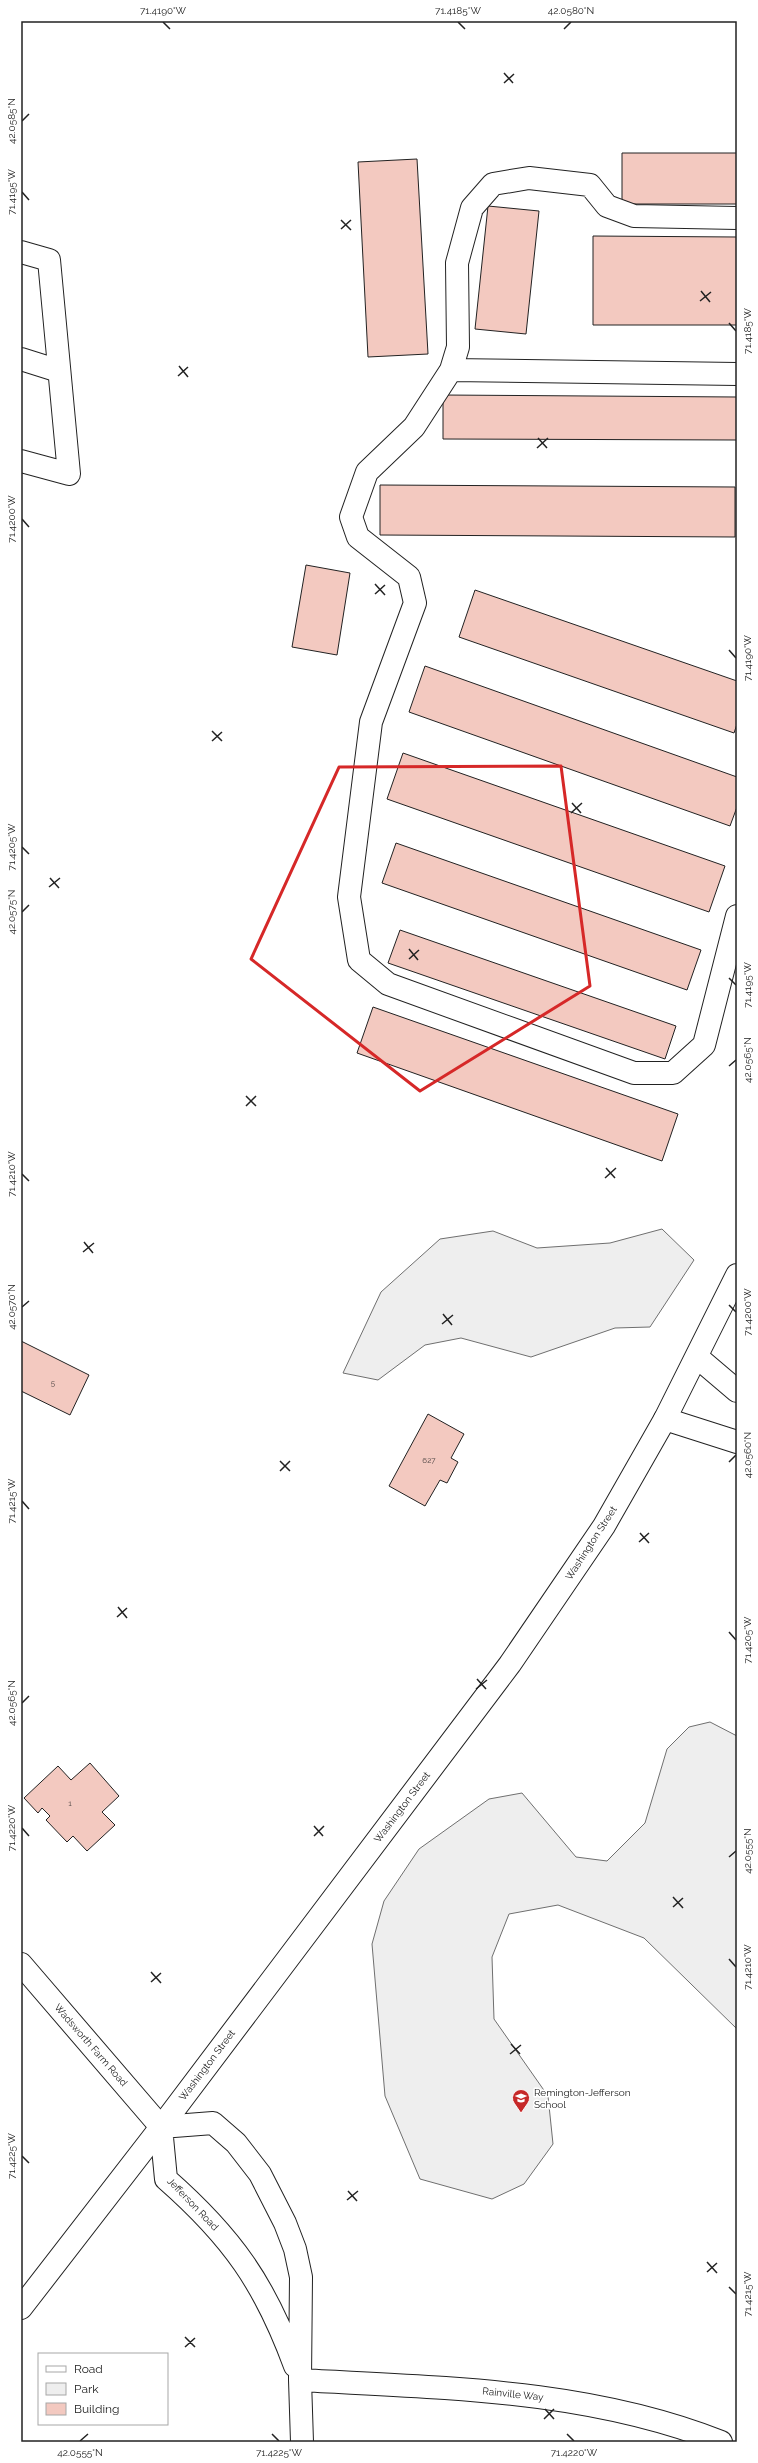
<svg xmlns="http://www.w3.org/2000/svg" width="758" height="2463" viewBox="0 0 758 2463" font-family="Raleway,sans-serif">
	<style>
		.green { fill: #eee; stroke: #6f6f6f }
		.building { fill: #f3c9c0; stroke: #222 }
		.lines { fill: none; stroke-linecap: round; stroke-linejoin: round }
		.minor-casing { stroke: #222; stroke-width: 24 }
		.major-casing { stroke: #222; stroke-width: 24 }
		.minor { stroke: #fff; stroke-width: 22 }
		.major { stroke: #fff; stroke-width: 22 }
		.marked { fill: none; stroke: #d62828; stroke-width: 3; stroke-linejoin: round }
		.ticks { fill: none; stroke: #222; stroke-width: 1.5 }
		.labels { text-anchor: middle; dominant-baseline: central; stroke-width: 3; stroke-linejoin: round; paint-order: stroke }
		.number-label { font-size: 8px; fill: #564c4a }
		.street-label { font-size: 10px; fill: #222; stroke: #fff }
		.poi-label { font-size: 10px; fill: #222; stroke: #fff; text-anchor: start }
		.neatline { fill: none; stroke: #222; stroke-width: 1.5 }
		.ticks-label { font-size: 10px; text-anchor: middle; fill: #222 }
	</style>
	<rect width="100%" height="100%" fill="#fff"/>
	<!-- green -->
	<path class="green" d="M662,1229L694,1260L650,1327L615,1328L531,1357L461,1338L425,1345L378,1380L343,1373L381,1292L440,1239L493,1231L537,1248L610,1243Z
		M710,1722L737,1736V2029L644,1938L558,1905L509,1914L492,1957L494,2019L548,2096L553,2144L524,2184L492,2199L420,2179L385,2096L372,1944L384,1901L419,1849L489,1799L522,1793L576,1857L607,1861L645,1823L667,1749L689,1727Z"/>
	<!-- building -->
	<path class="building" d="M622,153H737V204H622Z
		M417,159L428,354L368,357L358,162Z
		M488,206L539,211L526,334L475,329Z
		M593,236L737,237V325H593Z
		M443,395L737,397V440L443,439Z
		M380,485L735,487V537L380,535Z
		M306,565L350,573L337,655L292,647Z
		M475,590L737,681V724L734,733L459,637Z
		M425,666L737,777V807L730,826L409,712Z
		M403,753L725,866L709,912L387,799Z
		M396,843L701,950L687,990L382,883Z
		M400,930L676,1026L665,1059L388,963Z
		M373,1007L678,1114L662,1161L357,1053Z
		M21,1341L89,1375L70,1415L21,1391Z
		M428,1414L464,1434L451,1458L458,1462L447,1483L440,1480L425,1506L389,1486Z
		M90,1763L119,1796L102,1812L115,1825L87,1851L73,1836L67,1842L46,1820L50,1816L42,1808L38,1813L24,1798L58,1766L71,1780Z"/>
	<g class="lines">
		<defs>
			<path id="minor" d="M737,218L634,216L607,206L590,185L529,178L493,184L472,208L457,263L458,347L451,370L414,427L367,472L351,517L358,537L409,577L415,603L371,722L349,897L359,960L388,984L634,1073H673L704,1045L737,916
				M21,252L49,260L69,474L21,461
				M21,359L59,371
				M451,370L737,374
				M697,1357L737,1391
				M665,1419L737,1442
				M21,1964L161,2127
				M161,2127L213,2123L236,2143L260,2174L285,2223L295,2249L301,2277L300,2380L302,2442
				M161,2127L166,2179C232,2237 265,2284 295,2366
				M300,2380C442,2388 587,2389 721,2442"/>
			<path id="major" d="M21,2308L161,2127L510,1664L604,1526L665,1419L737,1275"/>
		</defs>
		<!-- minor casing -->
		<use href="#minor" class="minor-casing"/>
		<!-- major casing -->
		<use href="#major" class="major-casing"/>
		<!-- minor -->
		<use href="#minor" class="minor"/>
		<!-- major -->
		<use href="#major" class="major"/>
	</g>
	<!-- marked area -->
	<path class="marked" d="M561,766L590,986L420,1091L251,959L339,767Z"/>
	<!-- ticks -->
	<path class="ticks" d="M163,22L170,29M458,22L465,29M564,29L571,22M504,73L513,83M504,83L514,74M22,121L29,114M22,192L29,200M341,220L351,230M341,229L351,220M701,291L710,302M700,301L711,292M729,323L736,331M179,366L188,377M178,376L188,367M538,438L547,448M537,448L548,438M22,519L29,527M375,584L385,595M375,594L385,585M729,650L736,658M212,731L222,741M212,741L222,732M572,803L581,813M571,813L582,803M22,847L29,854M50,878L59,888M49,887L60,878M22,912L29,905M409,949L418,960M409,959L419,950M729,978L736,985M729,1066L736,1060M246,1096L256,1106M246,1106L256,1096M606,1168L615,1178M22,1174L29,1181M605,1178L616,1168M84,1242L93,1253M83,1252L94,1243M729,1305L736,1312M22,1307L29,1301M443,1314L452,1325M442,1324L453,1315M280,1461L290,1471M729,1462L736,1455M280,1471L290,1461M22,1501L29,1509M640,1533L649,1543M639,1542L649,1533M118,1607L127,1618M117,1617L127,1608M729,1632L736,1640M477,1679L486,1689M476,1689L487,1680M22,1703L29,1696M314,1826L323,1836M22,1828L29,1836M314,1836L324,1826M729,1857L736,1851M673,1897L683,1908M673,1907L683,1898M729,1959L736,1967M151,1972L161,1983M151,1982L161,1973M511,2044L520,2054M510,2054L521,2045M22,2156L29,2163M348,2191L357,2201M347,2200L358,2191M707,2262L717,2273M707,2272L717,2263M729,2287L736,2294M185,2337L195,2347M185,2347L195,2338M545,2409L554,2419M544,2419L554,2409M272,2434L279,2441M567,2434L574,2441M80,2441L88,2434"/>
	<!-- icons -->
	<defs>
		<symbol id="school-pin" viewBox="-11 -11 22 30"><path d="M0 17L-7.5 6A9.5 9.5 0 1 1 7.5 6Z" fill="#c62828" stroke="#fff"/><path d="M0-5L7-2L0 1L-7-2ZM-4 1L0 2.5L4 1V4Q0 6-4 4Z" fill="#fff"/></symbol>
	</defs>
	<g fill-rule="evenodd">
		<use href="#school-pin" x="511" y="2088" width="20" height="27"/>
	</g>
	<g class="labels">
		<!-- number labels -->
		<g class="number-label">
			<text x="53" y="1383">5</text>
			<text x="429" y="1460">627</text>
			<text x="70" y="1803">1</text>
		</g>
		<!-- street labels -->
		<g class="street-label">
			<text transform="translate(591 1543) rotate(-57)">Washington Street</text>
			<text transform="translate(402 1807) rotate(-53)">Washington Street</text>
			<text transform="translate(91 2045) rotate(49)">Wadsworth Farm Road</text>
			<text transform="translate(207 2065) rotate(-53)">Washington Street</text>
			<text transform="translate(193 2204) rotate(46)">Jefferson Road</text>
			<text transform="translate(513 2394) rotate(6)">Rainville Way</text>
		</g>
		<!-- poi labels -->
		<g class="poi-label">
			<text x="534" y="2092">Remington-Jefferson<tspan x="534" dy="12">School</tspan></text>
		</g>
	</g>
	<!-- border -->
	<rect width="758" height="2463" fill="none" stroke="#ffffff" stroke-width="44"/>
	<!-- legend -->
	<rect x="38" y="2353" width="130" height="72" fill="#ffffff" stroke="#a7a7a7"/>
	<rect x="46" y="2366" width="20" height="6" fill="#ffffff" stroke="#a7a7a7"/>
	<text x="74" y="2373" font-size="12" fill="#222222">Road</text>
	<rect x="46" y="2383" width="20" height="12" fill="#eeeeee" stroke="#a7a7a7"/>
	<text x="74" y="2393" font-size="12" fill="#222222">Park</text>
	<rect x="46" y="2403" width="20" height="12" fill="#f3c9c0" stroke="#a7a7a7"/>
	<text x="74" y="2413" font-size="12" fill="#222222">Building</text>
	<rect x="22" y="22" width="714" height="2419" class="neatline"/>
	<g class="ticks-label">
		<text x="163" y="14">71.4190°W</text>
		<text x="458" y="14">71.4185°W</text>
		<text x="571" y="14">42.0580°N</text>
		<text transform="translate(11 121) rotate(-90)" y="4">42.0585°N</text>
		<text transform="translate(11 192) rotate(-90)" y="4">71.4195°W</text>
		<text transform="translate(747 331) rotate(-90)" y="4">71.4185°W</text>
		<text transform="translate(11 519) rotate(-90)" y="4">71.4200°W</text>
		<text transform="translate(747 658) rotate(-90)" y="4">71.4190°W</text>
		<text transform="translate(11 847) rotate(-90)" y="4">71.4205°W</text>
		<text transform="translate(11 912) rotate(-90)" y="4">42.0575°N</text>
		<text transform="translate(747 985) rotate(-90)" y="4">71.4195°W</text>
		<text transform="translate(747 1060) rotate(-90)" y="4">42.0565°N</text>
		<text transform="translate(11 1174) rotate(-90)" y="4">71.4210°W</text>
		<text transform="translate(11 1307) rotate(-90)" y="4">42.0570°N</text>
		<text transform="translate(747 1312) rotate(-90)" y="4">71.4200°W</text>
		<text transform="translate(747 1455) rotate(-90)" y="4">42.0560°N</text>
		<text transform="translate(11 1501) rotate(-90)" y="4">71.4215°W</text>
		<text transform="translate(747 1640) rotate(-90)" y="4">71.4205°W</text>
		<text transform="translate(11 1703) rotate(-90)" y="4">42.0565°N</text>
		<text transform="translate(11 1828) rotate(-90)" y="4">71.4220°W</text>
		<text transform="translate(747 1851) rotate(-90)" y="4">42.0555°N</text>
		<text transform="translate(747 1967) rotate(-90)" y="4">71.4210°W</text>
		<text transform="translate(11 2156) rotate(-90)" y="4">71.4225°W</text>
		<text transform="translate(747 2294) rotate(-90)" y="4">71.4215°W</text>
		<text x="80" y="2456">42.0555°N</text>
		<text x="279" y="2456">71.4225°W</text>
		<text x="574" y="2456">71.4220°W</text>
	</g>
</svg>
